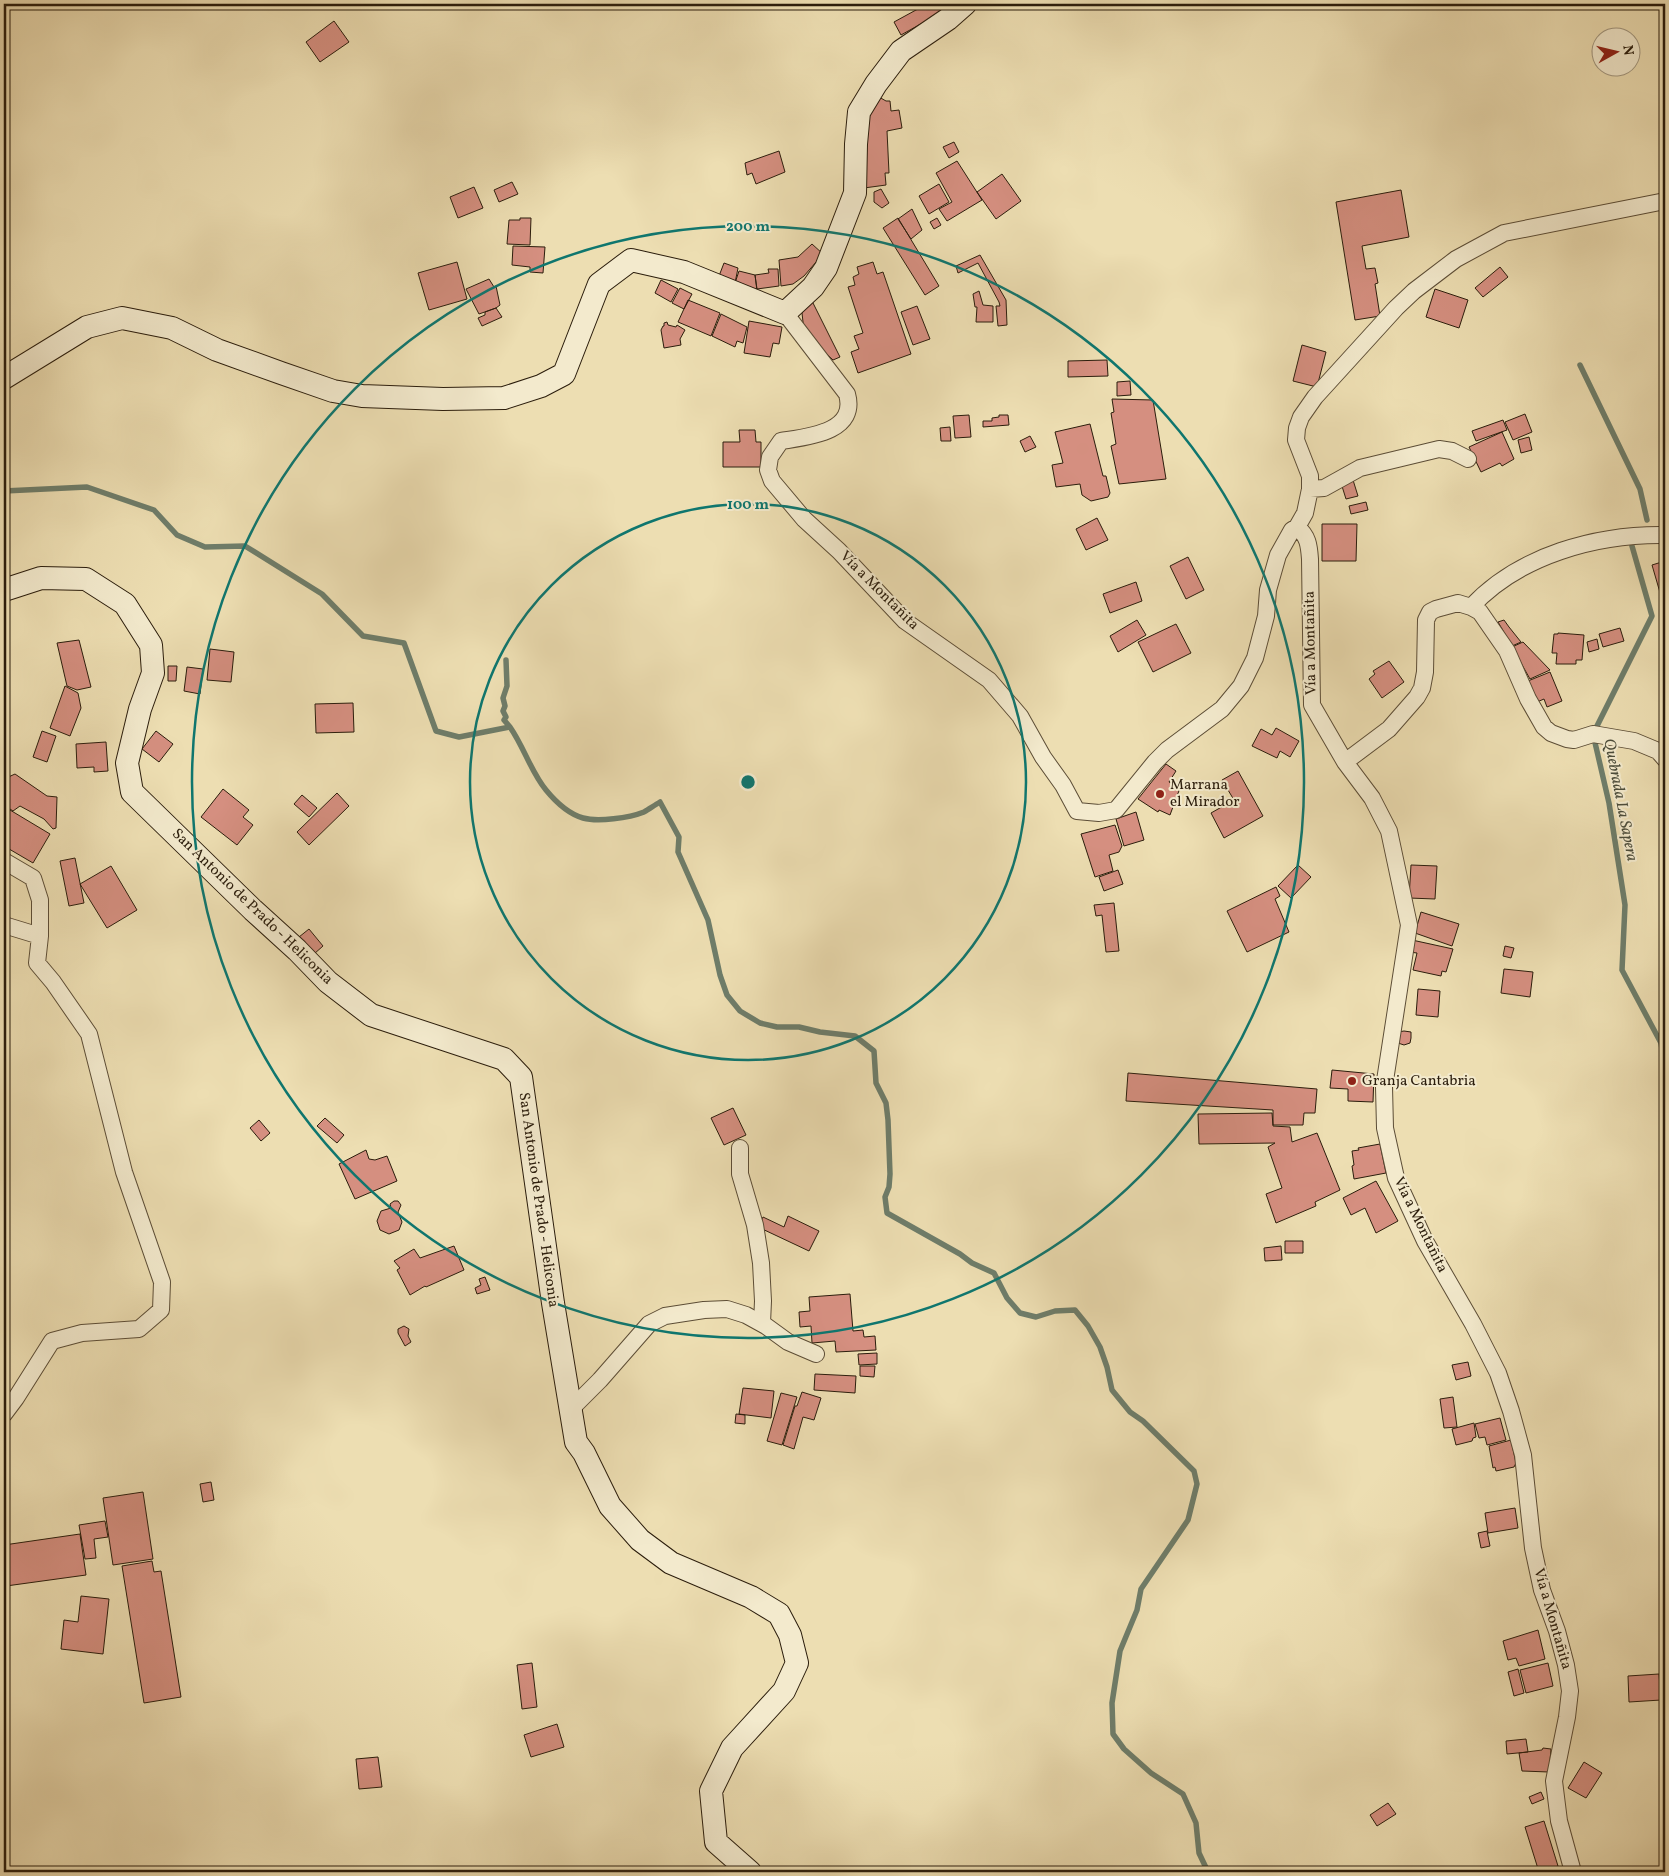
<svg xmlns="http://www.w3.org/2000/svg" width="1669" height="1876" viewBox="0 0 1669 1876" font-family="Vollkorn,serif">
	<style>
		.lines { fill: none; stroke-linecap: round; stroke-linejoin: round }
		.stream { stroke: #6e7d6a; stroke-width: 5.5 }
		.building { fill: #d58f80; stroke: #2b1d0c }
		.street-casing { stroke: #5c4d36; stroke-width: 18 }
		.secondary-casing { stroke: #2b1d0c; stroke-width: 24 }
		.street { stroke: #f3eacd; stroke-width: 16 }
		.secondary { stroke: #f3eacd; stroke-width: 22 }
		.ring { fill: none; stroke: #0f766e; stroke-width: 2.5 }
		.poi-dot { fill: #8f2418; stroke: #f3eacd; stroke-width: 2 }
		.labels { text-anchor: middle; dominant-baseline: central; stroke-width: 4; stroke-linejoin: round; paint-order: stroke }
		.street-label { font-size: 15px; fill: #2b1d0c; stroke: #f3eacd }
		.poi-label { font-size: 15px; fill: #2b1d0c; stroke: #f3eacd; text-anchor: start }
		.water-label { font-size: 16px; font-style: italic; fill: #4c4d3b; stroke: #f3eacd }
		.centre { fill: #0f766e; stroke: #f3eacd; stroke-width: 2.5 }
		.ring-label { font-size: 15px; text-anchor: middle; font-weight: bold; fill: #0f766e; stroke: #f3eacd; stroke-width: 4; stroke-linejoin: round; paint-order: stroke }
	</style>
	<rect width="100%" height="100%" fill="#eddeb2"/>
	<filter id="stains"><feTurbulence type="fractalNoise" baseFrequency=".004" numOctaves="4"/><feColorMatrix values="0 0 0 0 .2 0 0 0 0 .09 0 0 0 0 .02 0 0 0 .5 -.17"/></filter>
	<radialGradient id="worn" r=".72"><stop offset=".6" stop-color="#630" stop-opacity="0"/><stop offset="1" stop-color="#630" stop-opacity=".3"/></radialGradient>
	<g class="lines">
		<!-- stream -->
		<path class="stream" d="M1580,365L1640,489L1647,520
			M4,491L87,487L154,510L177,535L205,547L245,546L322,594L363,636L404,643L436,731L459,737L510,727C524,747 531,772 546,790C555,801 569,814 583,818C598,822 629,818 644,812C649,809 655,805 660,802L679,837L678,852L708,920L720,975L727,995L740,1011L760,1023L777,1027H799L820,1032L855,1036L874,1051L876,1083L886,1103L888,1120L890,1174L889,1187L885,1197L887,1213L960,1254L972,1263L994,1273L1007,1298L1020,1313L1036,1317L1055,1311L1075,1310L1088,1326L1100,1347L1107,1367L1112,1390L1130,1412L1143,1421L1194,1471L1197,1484L1188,1520L1141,1589L1137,1610L1120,1651L1112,1703L1113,1734L1124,1749L1151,1773L1183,1794L1196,1823L1199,1853L1208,1872
			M1632,546L1652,616L1593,734L1609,803L1625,905L1622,970L1661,1043L1665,1067
			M506,660L507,686L503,698L505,706L503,711L506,717L504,720L510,727"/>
	</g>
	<!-- building -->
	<path class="building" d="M927,4H940L944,11L901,35L894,22Z
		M334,21L349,42L320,62L306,42Z
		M879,97L886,101H890L891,111L899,110L902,128L887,131L889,173H885L886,185L864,188L865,134L871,110Z
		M954,142L959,152L949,158L943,147Z
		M779,151L785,172L756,184L752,173L747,175L745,163Z
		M957,161L982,200L947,221L939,209L952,202L936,173Z
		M1002,174L1021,201L996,219L977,192Z
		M512,182L518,194L499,202L494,190Z
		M939,184L949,202L929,214L919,196Z
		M474,187L483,208L458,218L450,197Z
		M881,189L889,203L882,208L874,202V192Z
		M1401,190L1409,237L1362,246L1366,269L1375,268L1378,283L1375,284L1380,316L1355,320L1336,202Z
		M912,209L922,230L911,239L898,219Z
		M520,218H531L530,245L507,244L509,220H520Z
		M898,218L939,286L925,295L883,228Z
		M937,218L941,225L934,229L930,222Z
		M812,244L823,254L804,276L793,284L781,286L779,260L798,257Z
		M513,246L545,247L543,273L530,272V267L512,265Z
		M980,255L1006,300L1007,325L998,326L996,306H1000L999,302L978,263L958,273L956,266Z
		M457,262L467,299L429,310L418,273Z
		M873,262L877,274L883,272L911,354L858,373L851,352L859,349L854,336L863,333L848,287L855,285L853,277L859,274L857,267Z
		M724,263L738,268L735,283L719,276Z
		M1500,267L1508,277L1483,297L1475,288Z
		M768,269H778L779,286L757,289L755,275L769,273Z
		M739,271L755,275L757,291L735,283Z
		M489,279L494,287L496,286L500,305L496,308L479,314L466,289Z
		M661,280L678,289L671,302L655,293Z
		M680,288L692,294L684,309L672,303Z
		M1435,289L1468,300L1459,328L1426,317Z
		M979,291L983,305L993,306V322H976L977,307H975L973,294Z
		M688,300L720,313L711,336L678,322Z
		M812,301L840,357L833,360L804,331L802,313Z
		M917,306L930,339L913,345L901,312Z
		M496,308L502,317L482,326L478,318L485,315V312Z
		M721,314L747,327L743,343L737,341L735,347L712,336Z
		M749,321L782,327L779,344L773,343L770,357L744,353Z
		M667,322L668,325L676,327L677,325L685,330L680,339L681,345L664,348L661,330L663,326H664V323Z
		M1302,345L1326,352L1317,387L1293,381Z
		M1107,360L1108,376L1068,377V361Z
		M1130,381L1131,395L1117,396V382Z
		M1112,399L1153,400L1166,479L1119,484L1111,446L1116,444L1111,413L1114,412Z
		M1525,414L1532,432L1513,440L1505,422Z
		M969,415L971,437L955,438L953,416Z
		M999,415H1008L1009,425L983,427V421H992V418L999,417Z
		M1503,420L1507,430L1476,441L1472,431Z
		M1090,424L1103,476H1106L1110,493L1108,497L1091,501L1082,495L1080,484L1056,487L1052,465L1063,463L1055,432Z
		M950,427L951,441H941L940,428Z
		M739,430H755L756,442H761V467H723V442H740Z
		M1502,432L1514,459L1502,466L1500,463L1481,472L1469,447Z
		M1030,436L1036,447L1025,452L1020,441Z
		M1529,437L1532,450L1521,453L1518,440Z
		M1353,480L1358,496L1346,499L1341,483Z
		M1366,502L1368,510L1351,514L1349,506Z
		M1097,518L1108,540L1086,550L1076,529Z
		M1322,524H1357L1356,561H1322Z
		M1188,557L1204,590L1186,599L1170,566Z
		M1665,561V595L1661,596L1652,565Z
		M1136,582L1142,601L1110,613L1103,594Z
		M1137,620L1146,635L1118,652L1110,636Z
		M1504,620L1509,627L1521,642L1512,646L1498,622Z
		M1176,624L1191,653L1153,672L1138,642Z
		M1620,628L1624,641L1603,647L1599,634Z
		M1558,633L1584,635L1582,660H1576V664H1556L1557,653H1552L1554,634H1558Z
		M1597,639L1599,649L1589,652L1587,642Z
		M79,640L91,687L77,690L67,686L57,643Z
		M1523,642L1550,670L1530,679L1512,647Z
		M210,649L234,652L231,682L207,680Z
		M1389,661L1404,682L1382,698L1369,679L1375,674L1373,671Z
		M168,666H177L176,681H168Z
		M187,667L203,669L200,694L184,691Z
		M1550,672L1562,701L1547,707L1544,699L1537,702L1528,681Z
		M65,686L78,693L81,708L70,736L50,728Z
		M353,703L354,732L316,733L315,704Z
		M1276,728L1299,741L1290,757L1280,751L1277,758L1252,746L1261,729L1272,735Z
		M42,731L56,736L47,762L33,757Z
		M156,731L173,744L159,762L142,749Z
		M106,742L108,771L94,772V767L77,768L76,744Z
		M1166,764L1176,771L1169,782L1180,788L1170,815L1159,810L1158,812L1138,799Z
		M1238,771L1263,816L1224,838L1211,813L1234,800L1222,780Z
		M15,774L47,796L57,797L56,828L53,829L44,819L20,806L13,811L10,809L4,816V779Z
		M223,789L249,810L243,817L253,825L237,845L201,817Z
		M337,793L349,806L309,845L297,832Z
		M302,795L317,808L309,817L294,804Z
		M10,810L50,834L33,863L4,846V821Z
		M1136,812L1144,840L1124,846L1116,819Z
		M1115,825L1122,846L1119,852L1109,855L1113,871L1095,877L1081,834Z
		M75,858L84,903L69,906L60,861Z
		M1298,865L1311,877L1291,898L1278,886Z
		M1411,865L1437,866L1435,899L1409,898Z
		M111,866L137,910L107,928L80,884Z
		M1118,870L1123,884L1104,891L1099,877Z
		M1276,887L1280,896L1275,899L1289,932L1247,952L1227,911Z
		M1114,903L1119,951L1106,952L1102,915L1096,916L1094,905Z
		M1421,912L1459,924L1452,946L1415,933Z
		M309,929L323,946L314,954L299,937Z
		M1412,940L1453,949L1446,972L1442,971L1441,976L1413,970L1417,953L1409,952Z
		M1505,946L1514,948L1511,958L1503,956Z
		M1504,969L1533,972L1530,997L1501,993Z
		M1418,989L1440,991L1438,1017L1416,1015Z
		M1404,1031L1411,1032V1038L1410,1043L1404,1045L1398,1043V1032Z
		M1332,1070L1374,1074L1373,1102L1348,1101V1089L1330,1088Z
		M1128,1073L1317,1089L1315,1113H1304L1303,1125H1273V1110L1126,1101Z
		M733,1108L746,1135L724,1145L711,1118Z
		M1272,1113L1273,1126L1290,1127L1292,1142L1317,1133L1340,1190L1315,1202L1316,1206L1276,1223L1266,1194L1282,1188L1269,1150L1268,1147L1275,1143L1199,1144L1198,1114Z
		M325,1118L344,1135L337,1143L317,1126Z
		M259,1120L270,1133L261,1141L250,1128Z
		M1380,1144L1386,1173L1354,1179L1352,1166L1354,1165L1352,1151L1359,1150L1358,1148Z
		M366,1150L369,1159L375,1160L387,1156L397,1181L355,1199L339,1164Z
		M1376,1181L1398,1221L1376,1233L1365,1208L1351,1215L1343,1198Z
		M394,1201H398L401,1205L398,1212L402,1222L399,1230L389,1234L380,1230L377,1221L381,1211L391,1208L390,1204Z
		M788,1216L819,1231L809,1251L758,1227L763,1217L784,1227Z
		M1285,1241H1303V1253H1285Z
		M454,1246L464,1270L426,1287L425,1286L410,1295L397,1270L400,1268L394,1261L414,1249L420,1258Z
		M1281,1246L1282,1260L1265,1261L1264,1248Z
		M485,1277L490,1290L477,1294L475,1288L481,1285L479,1279Z
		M850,1294L853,1331L863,1330L864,1337L875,1336L876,1350L836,1352L835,1341L812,1343L811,1326L800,1327L799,1312L810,1311L809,1297Z
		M404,1326L409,1329L408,1336L411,1342L405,1346L398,1333V1329Z
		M877,1353V1364L859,1365L858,1354Z
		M1468,1362L1471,1376L1456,1380L1452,1365Z
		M860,1366H875L874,1377L860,1376Z
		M815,1374L856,1376L855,1393L814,1390Z
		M743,1388L774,1391L771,1418L739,1414Z
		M802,1392L821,1398L814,1420L803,1417L794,1449L783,1445L795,1406H797Z
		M781,1393L797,1397L782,1445L767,1441Z
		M1453,1397L1457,1427L1444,1428L1440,1399Z
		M736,1414L745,1415V1424L735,1423Z
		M1500,1418L1506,1440L1487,1445L1485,1437L1479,1438L1475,1424Z
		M1474,1423L1476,1437L1473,1438L1472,1441L1456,1445L1452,1429Z
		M1511,1440L1516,1463L1514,1467L1496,1471L1495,1467L1493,1468L1489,1446Z
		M211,1482L214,1500L203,1502L200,1484Z
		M143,1492L153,1559L113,1565L103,1498Z
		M1515,1508L1518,1528L1488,1533L1485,1513Z
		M105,1521L108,1537L94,1539L96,1558L85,1559L79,1525Z
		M1487,1531L1490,1546L1481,1548L1478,1533Z
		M80,1534L86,1575L6,1586L4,1545Z
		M152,1561L154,1572L161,1571L181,1697L144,1703L122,1566Z
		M81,1596L109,1599L103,1654L61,1649L64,1620L78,1622Z
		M1538,1630L1545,1659L1519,1666L1516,1658L1508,1660L1503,1641Z
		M532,1663L537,1707L522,1709L517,1665Z
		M1548,1663L1553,1686L1526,1693L1520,1670Z
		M1518,1669L1524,1693L1514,1696L1508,1672Z
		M1659,1674L1661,1700L1629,1702L1628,1676Z
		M557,1724L564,1747L531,1757L524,1735Z
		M1526,1739L1528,1752L1507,1754L1506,1741Z
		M1543,1748L1551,1749L1549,1772L1522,1771L1519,1753L1542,1750Z
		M378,1757L382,1787L359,1789L356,1759Z
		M1584,1762L1602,1773L1586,1798L1568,1788Z
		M1541,1792L1544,1799L1532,1804L1529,1797Z
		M1388,1803L1396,1814L1377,1826L1370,1815Z
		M1544,1821L1558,1866L1539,1872L1525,1827Z"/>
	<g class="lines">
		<defs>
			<path id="street" d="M785,313L847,394C858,433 806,437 781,441L770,457L768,470L772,481L804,519L839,551L905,621L989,680L1020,716L1043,757L1063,785L1077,811L1099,813L1116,810L1155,762L1167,750L1222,709L1241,686L1255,658L1266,616L1268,590L1278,555L1292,530L1297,527C1308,536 1309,545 1310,559L1312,705L1345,762L1372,798L1389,831L1409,925L1384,1087L1385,1128L1396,1178L1425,1241L1473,1324L1498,1373L1511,1411L1523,1455L1533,1548L1542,1590L1557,1631L1566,1665L1570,1691L1567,1717L1554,1781L1559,1821L1573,1872
				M1310,489L1324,488L1360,468L1439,449L1452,451L1468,459
				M1297,527L1305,513L1310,489V476L1296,440L1297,428L1301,417L1315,397L1396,308L1414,291L1456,259L1504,233L1665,201
				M1471,607C1519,555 1597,534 1665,535
				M1345,762L1389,729L1417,697L1422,688L1425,672L1426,620L1430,612L1436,609L1458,603L1471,607L1480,612L1507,651L1528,699L1544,727L1551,733L1567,739L1574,740L1593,734L1634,741L1658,751L1665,759
				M4,861L33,878L40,900V936L37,963L53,982L89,1034L124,1172L162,1282L161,1310L139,1329L82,1333L52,1341L16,1398L4,1414
				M4,925L40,936
				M740,1148V1174L755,1225L761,1263L763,1301L762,1323
				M571,1409L600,1380L649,1324L665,1316L704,1310L727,1309L746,1315L766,1326L788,1342L816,1354"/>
			<path id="secondary" d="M4,378L87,327L122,318L172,328L217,350L281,373L333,391L362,396L443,399L504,398L541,386L564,374L599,284L631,260L684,272L785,313L813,287L826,268L855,193L856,144L859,112L876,84L901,51L948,19L965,4
				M4,590L41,578L86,579L125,604L151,645L153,673L140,709L127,763L132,792L253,910L297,950L328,982L371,1015L504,1059L521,1077L553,1303L576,1442L584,1453L610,1506L640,1540L671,1563L751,1597L779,1614L790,1635L797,1663L784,1691L732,1748L711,1791L716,1842L750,1872"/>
		</defs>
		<!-- street casing -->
		<use href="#street" class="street-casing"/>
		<!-- secondary casing -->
		<use href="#secondary" class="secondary-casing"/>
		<!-- street -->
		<use href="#street" class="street"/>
		<!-- secondary -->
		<use href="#secondary" class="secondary"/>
	</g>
	<!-- distance rings -->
	<g class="ring">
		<circle cx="748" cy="782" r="278"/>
		<circle cx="748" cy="782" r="556"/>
	</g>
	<!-- markers -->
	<g class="poi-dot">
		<circle cx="1160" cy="794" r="5"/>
		<circle cx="1352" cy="1081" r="5"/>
	</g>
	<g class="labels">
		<!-- street labels -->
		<g class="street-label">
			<text transform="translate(879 591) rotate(45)">Vía a Montañita</text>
			<text transform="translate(1311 643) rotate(-91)">Vía a Montañita</text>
			<text transform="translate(252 907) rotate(44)">San Antonio de Prado - Heliconia</text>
			<text transform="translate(538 1200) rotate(82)">San Antonio de Prado - Heliconia</text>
			<text transform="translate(1420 1225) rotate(64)">Vía a Montañita</text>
			<text transform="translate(1552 1619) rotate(74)">Vía a Montañita</text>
		</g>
		<!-- poi labels -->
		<g class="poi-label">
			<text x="1170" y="785">Marrana<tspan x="1170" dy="17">el Mirador</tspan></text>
			<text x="1362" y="1081">Granja Cantabria</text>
		</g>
		<!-- water labels -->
		<g class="water-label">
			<text transform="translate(1620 800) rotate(79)">Quebrada La Sapera</text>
		</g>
	</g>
	<circle cx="748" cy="782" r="8" class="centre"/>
	<g class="ring-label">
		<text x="748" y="231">200 m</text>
		<text x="748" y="509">100 m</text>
	</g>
	<!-- margin -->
	<rect width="1669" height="1876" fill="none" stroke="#eddeb2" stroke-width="20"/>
	<rect x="5" y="5" width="1659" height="1866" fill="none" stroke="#2b1d0c" stroke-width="2.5"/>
	<rect x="10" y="10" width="1649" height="1856" fill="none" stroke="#2b1d0c"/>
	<!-- north arrow -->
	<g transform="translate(1616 52) rotate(82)"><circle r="24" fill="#f3eacd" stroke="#a39880"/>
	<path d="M0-4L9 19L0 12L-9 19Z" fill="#8f2418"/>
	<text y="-8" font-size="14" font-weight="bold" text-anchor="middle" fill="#2b1d0c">N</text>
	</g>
	<rect width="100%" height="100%" filter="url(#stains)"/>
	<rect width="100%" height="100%" fill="url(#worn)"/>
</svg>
